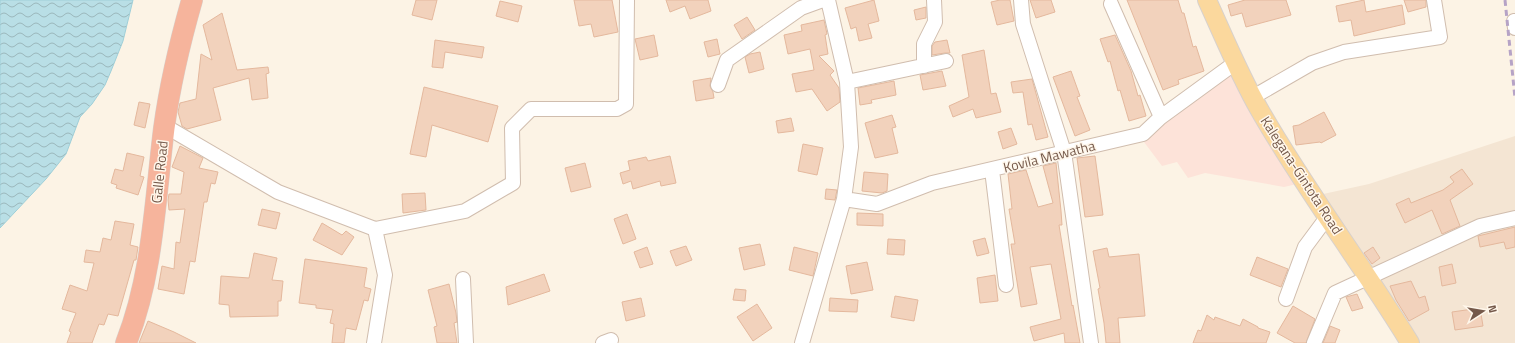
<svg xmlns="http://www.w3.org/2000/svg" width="1515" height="343" viewBox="0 0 1515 343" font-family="'Titillium Web',sans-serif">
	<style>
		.residential { fill: #f4e5d3 }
		.commercial { fill: #fde3d9 }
		.water { fill: url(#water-waves); stroke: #9fcfd8 }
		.building { fill: #f2d2bc; stroke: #e4b89d }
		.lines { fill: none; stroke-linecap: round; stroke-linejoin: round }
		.minor-casing { stroke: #d0bdae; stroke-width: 16 }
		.major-casing { stroke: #d8d1cc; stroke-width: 20 }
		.highway-casing { stroke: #d8d1cc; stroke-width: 22 }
		.minor { stroke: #fff; stroke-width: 14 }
		.major { stroke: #fbd89d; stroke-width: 18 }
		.highway { stroke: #f6b49c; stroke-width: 21 }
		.rail { stroke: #b6a3c6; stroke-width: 3; stroke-dasharray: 6 4; stroke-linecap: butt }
		.labels { text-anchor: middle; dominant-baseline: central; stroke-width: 3; stroke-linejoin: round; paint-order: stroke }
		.street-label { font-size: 14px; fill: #75594a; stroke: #fff7eb }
	</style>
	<defs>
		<pattern id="water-waves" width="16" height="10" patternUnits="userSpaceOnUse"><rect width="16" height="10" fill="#b9dfe6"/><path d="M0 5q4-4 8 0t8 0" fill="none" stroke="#9bb8bc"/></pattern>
	</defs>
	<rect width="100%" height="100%" fill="#fcf3e5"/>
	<!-- residential -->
	<path class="residential" d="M1515,136V343H1410L1314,196L1369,184Z"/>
	<!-- commercial -->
	<path class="commercial" d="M1232,71L1297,184L1284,187L1205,173L1188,178L1177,162L1162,166L1141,138Z"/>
	<!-- water -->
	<path class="water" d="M0,0H133L123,41L111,71L105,85L92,104L80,117L66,154L46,179L0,228Z"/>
	<!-- building -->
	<path class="building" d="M416,0H437L432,20L412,15Z
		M574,0H612L618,32L594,37L591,24L579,26Z
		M666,0H708L711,11L690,19L685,6L670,12Z
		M874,0L879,21L868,24L872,38L859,41L856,27L851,29L845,8Z
		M1000,0H1010L1014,21L997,25L991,2Z
		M1030,0H1051L1055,12L1036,18Z
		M1127,0H1178L1182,13H1184L1193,47L1196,46L1204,71L1178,80L1179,84L1163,90Z
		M1245,0H1286L1291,15L1246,27L1242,13L1231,16L1228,5Z
		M1364,0L1366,12L1402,5L1405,24L1354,36L1351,20L1339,22L1336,6Z
		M1404,0H1426V7L1408,12Z
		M500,1L522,6L518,22L496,16Z
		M926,7V18L916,20L914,10Z
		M222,13L237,70L268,67L269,73L266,74L268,98L252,100L249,78L213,88L221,120L187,129L182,126L178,112L180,103L196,99L201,54L212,60L203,25Z
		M747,17L755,30L742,39L734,25Z
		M824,20L827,34L825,35L828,54L819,56L834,71L830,75L839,88L840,102L827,111L812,89L796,92L792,74L814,70L810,49L788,54L784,35L802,31L801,25Z
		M654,35L658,56L640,60L635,39Z
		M1115,35L1131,71L1138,96L1140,95L1146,116L1129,121L1120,90L1118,91L1110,61L1108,62L1100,39Z
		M717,39L720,54L708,57L704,42Z
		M435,40L484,47L482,58L445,52L443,68L432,67Z
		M947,40L950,53H945L932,55V46L935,42Z
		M984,50L991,94L996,93L1001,112L976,118L973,109L953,117L949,106L969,97L962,55Z
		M760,52L764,69L749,73L745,57L750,54Z
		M942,71L946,86L923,90L920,75Z
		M1071,71L1080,96L1077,97L1090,130L1075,136L1053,77Z
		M711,78L710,86L713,92L714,98L696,101L693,81Z
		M1032,79L1048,137L1036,140L1032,124L1028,125L1023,92L1013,93L1011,82Z
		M894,81L896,95L871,100L872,103L860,105L858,88Z
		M424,87L498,106L488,142L432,125L426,157L410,154Z
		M139,102L150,104L145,128L134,125Z
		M1324,112L1336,135L1321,143L1320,142L1296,145L1293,126L1299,125Z
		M892,115L896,127L892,128L898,153L875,158L865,123Z
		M791,118L794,131L778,133L776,121Z
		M1011,128L1017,144L1003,149L998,132Z
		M803,144L823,148L817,175L798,171Z
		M180,146L203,158L199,168L218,172L215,184L211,183L207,202H204L195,262L190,261L184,294L158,289L162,266L174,269L176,242L180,243L185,209L169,210L168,200L169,194H181L184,172L172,167Z
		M127,153L144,157L140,176L144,177L138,195L116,188L117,185L111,183L115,169L123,171Z
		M670,156L676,183L661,186L660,181L633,189L631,181L623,184L620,173L630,170L628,161L646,157L648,161Z
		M1095,156L1103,215L1085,217L1077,158Z
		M585,163L591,187L571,192L565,168Z
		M1056,163L1061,211L1062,225H1059L1072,306L1073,305L1080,343H1065L1064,333L1034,341L1030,327L1061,319L1051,264L1030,267L1037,304L1021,307L1011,244H1015L1009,209H1012L1008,174L1026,170L1038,207L1053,203L1043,166Z
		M1462,169L1473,184L1450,200L1460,226L1442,234L1432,210L1405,223L1396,204L1409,198L1411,203L1443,190L1454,182L1450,177Z
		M864,172L888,174L887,191L882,193L862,191Z
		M826,189L837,190L835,200L825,199Z
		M425,193L426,210L403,213L402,194Z
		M262,209L280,213L276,229L258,225Z
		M857,213L883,214V226L857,225Z
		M627,214L636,239L623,244L614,219Z
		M115,221L134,224L130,245L138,247L136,260H134L118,316L108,314L104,325L99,324L92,343H67L71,332L69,331L76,313L62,309L70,285L87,291L94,263L84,262L86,250L100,252L103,238L111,240Z
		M322,223L342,235L346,231L354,237L342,255L313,240Z
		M1515,227V247L1506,249L1504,242L1480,247L1478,236Z
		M985,238L989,253L977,256L973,241Z
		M888,239L905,240L904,255L887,254Z
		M760,244L765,265L744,270L739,248Z
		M686,246L692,260L676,266L670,251Z
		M647,247L653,264L640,268L634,252Z
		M794,247L818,253L813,276L789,270Z
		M1373,247L1380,258L1372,264L1364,253Z
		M1107,248L1109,257L1139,254L1145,316L1118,318L1120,343H1106L1104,323L1098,289L1100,288L1093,251Z
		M254,253L277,258L272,280L283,281L281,301H278V316L230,317L229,305L219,304L221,276L249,278Z
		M1257,257L1288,269L1281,287L1250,275Z
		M305,259L367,268L364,287L371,289L368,301L364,300L356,330L346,328L344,343H332L334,324L330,323L333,310L316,308V305L299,303Z
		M867,262L873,290L851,294L846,266Z
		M1452,264L1456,283L1442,286L1439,267Z
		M544,274L550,291L508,305L506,287Z
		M995,275L998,301L980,303L977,278Z
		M1411,281L1419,298L1425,296L1429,310L1409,321L1396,300L1390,286Z
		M449,284L456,313L457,322L454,323L457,343H437L434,327L437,326L428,290Z
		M735,289L746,290L745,301L733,300Z
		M1357,294L1363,308L1352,311L1346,297Z
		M895,296L918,300L914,321L891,317Z
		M641,298L645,316L626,321L622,302Z
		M830,298L858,300L857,312L829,311Z
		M757,304L772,328L753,341L737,317Z
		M1293,306L1315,319L1306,343H1295L1277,333Z
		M1480,308L1483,326L1455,330L1452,312Z
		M1207,315L1214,320L1215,317L1240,326L1243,319L1258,327V328L1270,332L1266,343H1193L1198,330L1201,331Z
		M148,321L174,332L196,343H139Z
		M1330,326L1340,330L1335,343H1323Z"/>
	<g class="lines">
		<defs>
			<path id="minor" d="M1021,0L1023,24L1064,152L1091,343
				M1111,4L1161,117
				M1514,21L1515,28
				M924,66V44L935,22L934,0
				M847,82L946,61
				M718,85L727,60L801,8L823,0
				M1253,97L1312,63L1344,52L1440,37L1434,0
				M165,126L278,192L375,229L465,211L513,183L512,128L531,109H617L626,104L627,0
				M992,170L1006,285
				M844,199L877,204L932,183L1143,134L1161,117L1235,63
				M463,279L466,343
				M1286,299L1305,247L1328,216
				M374,343L385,275L375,229
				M603,343L611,340
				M802,343L844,199L851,147L847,82L828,0
				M1314,343L1335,293L1480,226L1515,218"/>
			<path id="major" d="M1207,0C1224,37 1239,74 1259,109C1305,190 1362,264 1410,343"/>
			<path id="highway" d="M126,343C153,275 155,200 164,128C170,84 180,42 192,0"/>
		</defs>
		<!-- minor casing -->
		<use href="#minor" class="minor-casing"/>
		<!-- major casing -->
		<use href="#major" class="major-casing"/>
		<!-- highway casing -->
		<use href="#highway" class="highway-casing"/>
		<!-- minor -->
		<use href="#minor" class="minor"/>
		<!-- major -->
		<use href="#major" class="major"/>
		<!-- highway -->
		<use href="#highway" class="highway"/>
		<!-- rail -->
		<path class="rail" d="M1505,0L1515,98"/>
	</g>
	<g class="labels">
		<!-- street labels -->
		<g class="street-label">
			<text transform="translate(1049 156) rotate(-14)">Kovila Mawatha</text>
			<text transform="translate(159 172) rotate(-84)">Galle Road</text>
			<text transform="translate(1302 175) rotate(57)">Kalegana-Gintota Road</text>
		</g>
	</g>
	<!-- north arrow -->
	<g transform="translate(1483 311) rotate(78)" stroke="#fff7eb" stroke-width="3" paint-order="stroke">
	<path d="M0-3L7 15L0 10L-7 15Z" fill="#75594a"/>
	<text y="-6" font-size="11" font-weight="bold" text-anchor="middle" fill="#75594a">N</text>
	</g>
</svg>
